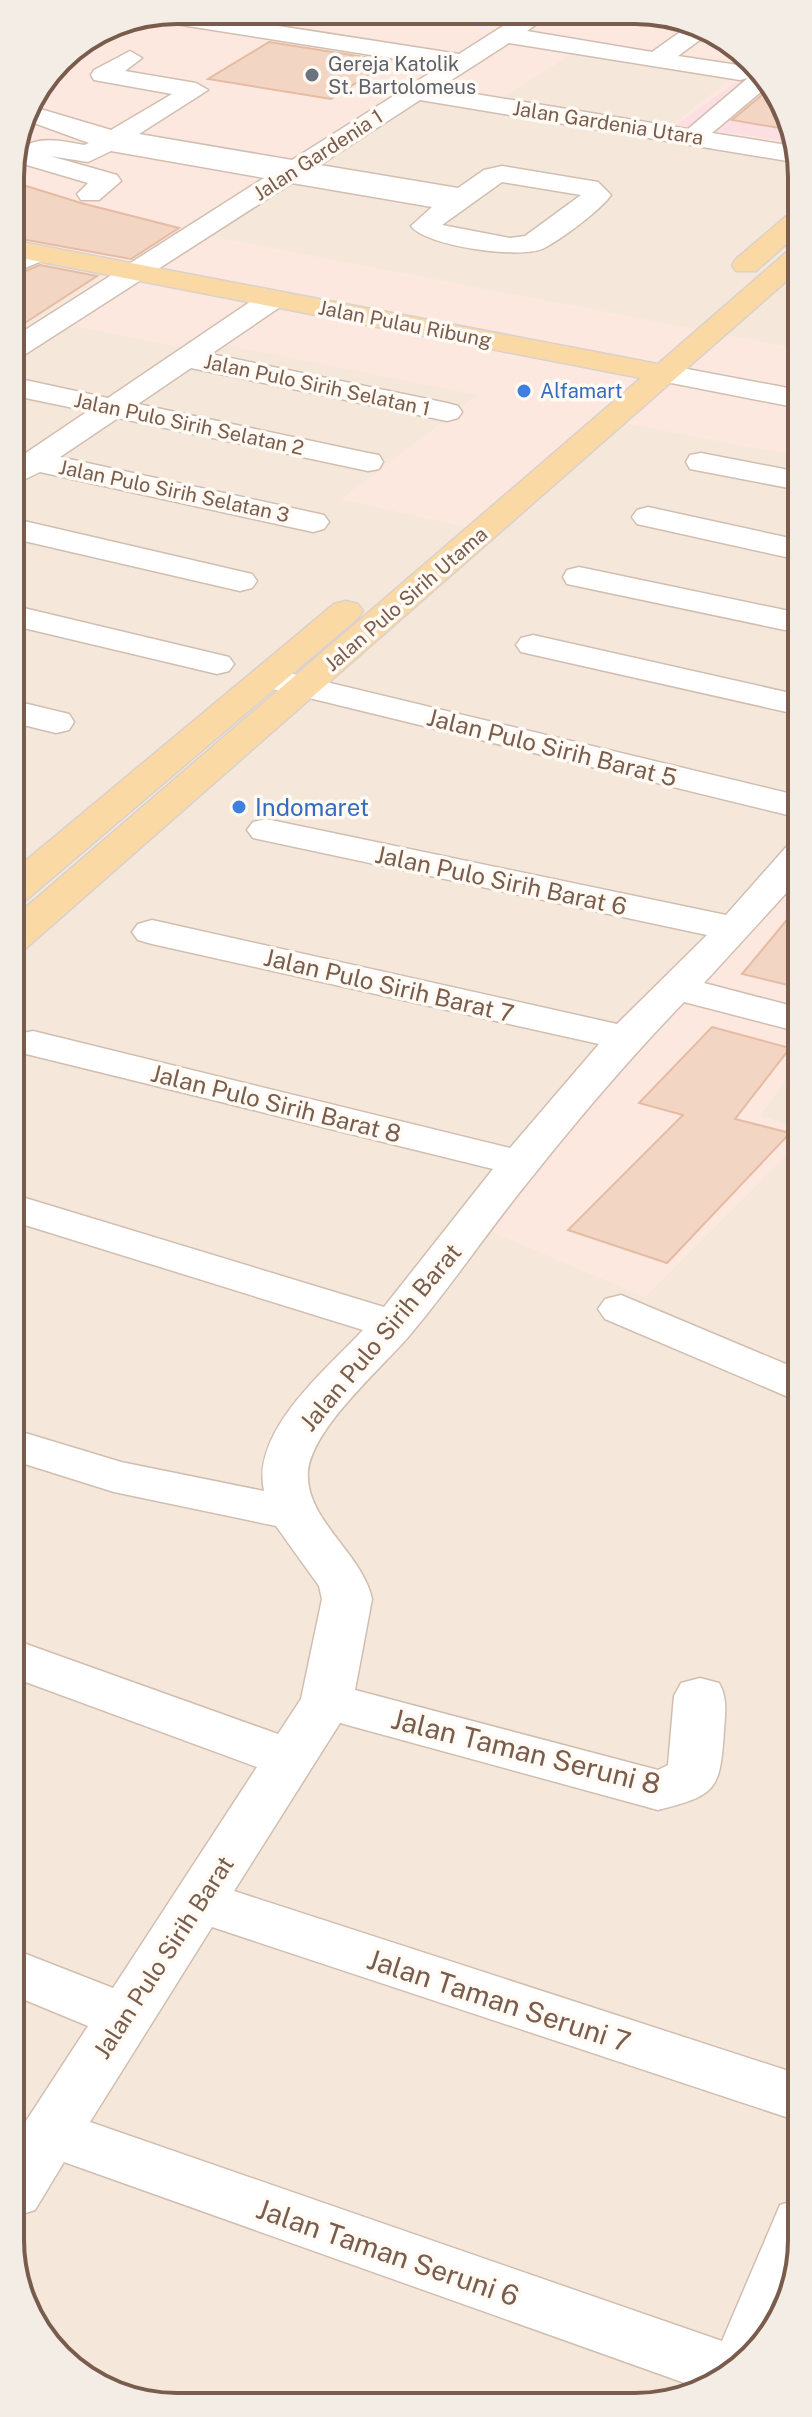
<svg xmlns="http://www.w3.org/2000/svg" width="812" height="2417" viewBox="0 0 812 2417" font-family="'Public Sans',sans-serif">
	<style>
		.residential { fill: #f5e8da }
		.commercial { fill: #fde8e0 }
		.education { fill: #f3e8fa }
		.medical { fill: #fbdfe3 }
		.building { fill: #f3d5c3; stroke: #e6bba3; stroke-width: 2 }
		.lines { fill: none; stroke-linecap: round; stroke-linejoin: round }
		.minor-casing { stroke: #d1beb0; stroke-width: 3 }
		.major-casing { stroke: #dad1cd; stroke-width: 3 }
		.minor { fill: #fff; fill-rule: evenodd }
		.major { fill: #fbd9a5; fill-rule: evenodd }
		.worship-dot { fill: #6b7280; stroke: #fffaf3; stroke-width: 3 }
		.shop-dot { fill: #3f7fe0; stroke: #fffaf3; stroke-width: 3 }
		.labels { text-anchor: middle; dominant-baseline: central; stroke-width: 7; stroke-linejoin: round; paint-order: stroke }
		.far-worship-label { font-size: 20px; fill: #5b616d; stroke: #fffaf3; text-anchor: start }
		.far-street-label { font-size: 20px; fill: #7a5c4d; stroke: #fffaf3 }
		.far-shop-label { font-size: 20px; fill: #366cbe; stroke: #fffaf3; text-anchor: start }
		.street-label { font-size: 24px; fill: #7a5c4d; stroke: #fffaf3 }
		.shop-label { font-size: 24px; fill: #366cbe; stroke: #fffaf3; text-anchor: start }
		.near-street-label { font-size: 28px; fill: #7a5c4d; stroke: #fffaf3 }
		.rim { fill: none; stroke: #7a5c4d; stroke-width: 4 }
	</style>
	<rect width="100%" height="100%" fill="#fdf6ec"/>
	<!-- residential -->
	<path class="residential" d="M177,10L668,13L753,59L799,144L802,2251L761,2350L668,2404H144L59,2358L13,2273L10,165L27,103L66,52L113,23Z"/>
	<!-- commercial -->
	<path class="commercial" d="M177,10L668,13L753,59L799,146L671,126L732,78L580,49L499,99L427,86L177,230L799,349V456L619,422L484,531L341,499L478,395L201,340L190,349L39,319L105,275L11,248L10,165L27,103L66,52L113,23Z
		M800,861V1061L760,1115L800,1129V1141L645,1297L478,1226Z"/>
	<!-- education -->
	<path class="education" d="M367,11L515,12L487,29Z"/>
	<!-- medical -->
	<path class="medical" d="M757,67L798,143L676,125Z"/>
	<!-- building -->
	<path class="building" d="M269,42L390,61L331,99L208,79Z
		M769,89L791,130L732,120Z
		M10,181L81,203L179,228L131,259L10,237Z
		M40,265L97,276L11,332V277Z
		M800,904V988L742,974Z
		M712,1027L790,1048L735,1119L790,1133L667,1263L568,1230L683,1115L639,1103Z"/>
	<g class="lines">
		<defs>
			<path id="minor" d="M176,10L459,54L525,12L552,13L527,31L652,52L690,25L708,34L678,56L738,65L753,60L768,86L712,133L799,147V163L420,100L320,165L458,188L484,170L502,166L598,182L611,195C602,209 558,242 542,249C519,259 425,246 411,226L432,207L292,183L21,357L11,360V339L264,178L111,151L88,162L50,156L117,175L121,181L99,200H81L77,194L88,183L27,165L16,155C31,133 63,141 84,145L89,143L23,119L27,105L111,130L172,94L94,80L91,75L94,70L130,51L142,58L125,71L196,83L208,90L139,134L292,160L441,66L156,21L146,16ZM509,43L740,80L748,78L688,129L439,88ZM502,182L581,195L525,236L510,238L442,225Z
				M34,246L44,248L48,254L44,260L11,274V255Z
				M273,291L283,293L287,299L283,305L211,354L447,403L458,406L462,412L458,418L447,421L191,368L138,404L368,453L379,455L383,462L379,469L368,471L118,418L60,457L324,515L329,522L324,529L313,532L40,472L11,486V463L88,411L11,395V377L108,398L263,293Z
				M666,365L799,390V408L656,380L651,374L656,368Z
				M701,453L799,472V490L690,469L686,462L690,455Z
				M648,507L799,540V560L637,524L632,517L637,510Z
				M11,518L252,574L257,581L252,588L240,591L11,538Z
				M579,567L799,613V633L567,584L563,577L567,570Z
				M11,605L229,657L234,664L229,671L217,674L11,625Z
				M533,635L799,695L800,715L521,652L516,645L521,638Z
				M268,668L800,796V818L256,685L251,678L256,671Z
				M11,700L69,714L74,722L69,730L56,733L11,722Z
				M266,819L726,915L787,846L800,843V878L704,983L800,1008V1032L684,1002C632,1056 583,1113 536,1172C492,1225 454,1283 409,1336C381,1369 313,1427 308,1471C304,1519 363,1554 372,1599L355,1690L658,1770L668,1765L674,1696L681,1683L700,1678L719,1683C728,1699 725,1713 724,1731C720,1790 717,1795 658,1810L340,1723L234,1891L801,2075V2122L212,1927L90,2122L722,2341L780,2205L802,2198V2251L761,2350L696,2387L64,2162L35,2210L13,2217V2141L88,2026L13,1995V1949L113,1988L257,1767L12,1677V1639L278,1734L301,1699L322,1599L319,1586L276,1526L114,1492L12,1460V1429L121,1462L264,1491C251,1431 325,1371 363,1330L12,1221V1194L384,1307L493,1169L18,1052L12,1043L18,1034L33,1031L510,1148L599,1044L152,944L138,940L132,932L138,924L152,920L617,1024L707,935L253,838L247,830L253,822Z
				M621,1295L800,1370V1402L605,1319L598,1309L605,1299Z"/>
			<path id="major" d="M799,211V233L756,271H736L732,265L736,259L790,213Z
				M11,240L658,364L789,250L799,248V270L25,949L11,953V920L641,378L11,256Z
				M346,601L358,604L363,611L358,618L25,901L11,904V873L334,604Z"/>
		</defs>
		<!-- minor casing -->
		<use href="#minor" class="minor-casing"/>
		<!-- major casing -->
		<use href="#major" class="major-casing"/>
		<!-- minor -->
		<use href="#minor" class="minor"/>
		<!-- major -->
		<use href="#major" class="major"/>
	</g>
	<!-- markers -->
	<circle class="worship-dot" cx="312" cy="75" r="8"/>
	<g class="shop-dot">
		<circle cx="524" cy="391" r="8"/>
		<circle cx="239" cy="807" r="8"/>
	</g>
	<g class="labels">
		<!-- far-worship labels -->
		<g class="far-worship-label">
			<text x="328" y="64">Gereja Katolik<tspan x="328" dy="23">St. Bartolomeus</tspan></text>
		</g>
		<!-- far-street labels -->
		<g class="far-street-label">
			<text transform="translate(608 123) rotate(9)">Jalan Gardenia Utara</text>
			<text transform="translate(318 155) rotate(-33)">Jalan Gardenia 1</text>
			<text transform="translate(405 324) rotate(11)">Jalan Pulau Ribung</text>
			<text transform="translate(317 385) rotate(12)">Jalan Pulo Sirih Selatan 1</text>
			<text transform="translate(189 424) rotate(12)">Jalan Pulo Sirih Selatan 2</text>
			<text transform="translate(174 491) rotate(12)">Jalan Pulo Sirih Selatan 3</text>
			<text transform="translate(406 599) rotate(-41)">Jalan Pulo Sirih Utama</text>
		</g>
		<!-- far-shop labels -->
		<g class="far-shop-label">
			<text x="540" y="391">Alfamart</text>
		</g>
		<!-- street labels -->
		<g class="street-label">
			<text transform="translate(552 747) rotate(14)">Jalan Pulo Sirih Barat 5</text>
			<text transform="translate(501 880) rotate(12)">Jalan Pulo Sirih Barat 6</text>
			<text transform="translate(389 985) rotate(13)">Jalan Pulo Sirih Barat 7</text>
			<text transform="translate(276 1103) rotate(14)">Jalan Pulo Sirih Barat 8</text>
			<text transform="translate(380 1337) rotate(-50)">Jalan Pulo Sirih Barat</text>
			<text transform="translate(163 1957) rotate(-57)">Jalan Pulo Sirih Barat</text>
		</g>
		<!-- shop labels -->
		<g class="shop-label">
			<text x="255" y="807">Indomaret</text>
		</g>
		<!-- near-street labels -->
		<g class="near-street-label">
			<text transform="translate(526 1751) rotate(14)">Jalan Taman Seruni 8</text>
			<text transform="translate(499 2000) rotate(18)">Jalan Taman Seruni 7</text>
			<text transform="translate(388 2252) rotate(19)">Jalan Taman Seruni 6</text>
		</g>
	</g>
	<!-- crop -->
	<path d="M0 0H812V2417H0ZM177 24H635A153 153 0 0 1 788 177V2240A153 153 0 0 1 635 2393H177A153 153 0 0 1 24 2240V177A153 153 0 0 1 177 24Z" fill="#f4ede6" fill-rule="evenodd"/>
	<path class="rim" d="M177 24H635A153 153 0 0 1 788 177V2240A153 153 0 0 1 635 2393H177A153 153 0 0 1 24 2240V177A153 153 0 0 1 177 24Z"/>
</svg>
